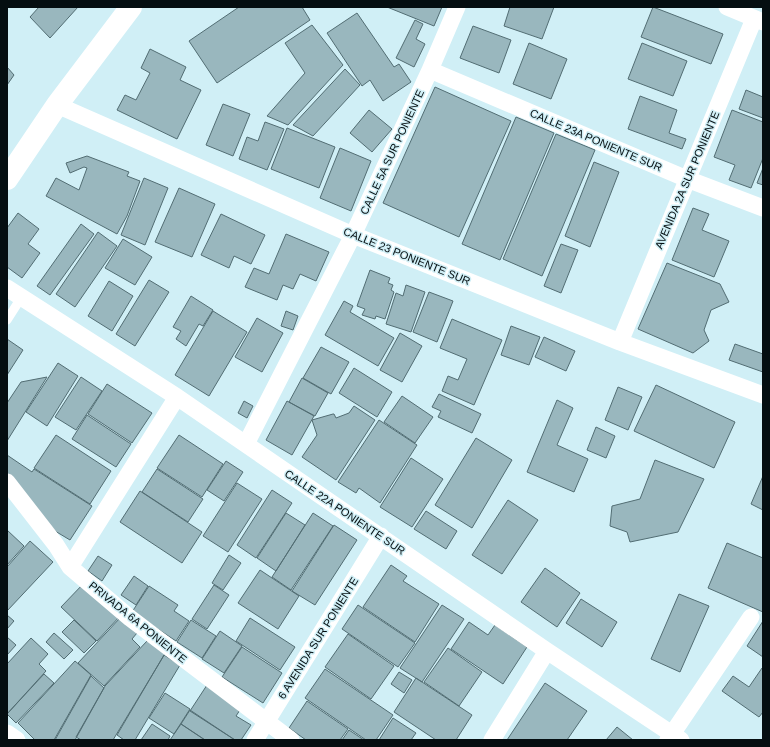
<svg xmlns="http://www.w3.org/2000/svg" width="770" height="747" viewBox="0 0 770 747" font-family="Helvetica,sans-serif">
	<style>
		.building { fill: #99b7be; stroke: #526d73 }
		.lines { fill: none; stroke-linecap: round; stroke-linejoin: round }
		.lane { stroke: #fff; stroke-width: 9 }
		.street { stroke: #fff; stroke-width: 17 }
		.secondary { stroke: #fff; stroke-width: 22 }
		.labels { text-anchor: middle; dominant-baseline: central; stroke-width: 3; stroke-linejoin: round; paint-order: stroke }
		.street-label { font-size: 11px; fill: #050e11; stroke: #d0eff6 }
	</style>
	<rect width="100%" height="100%" fill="#d0eff6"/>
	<!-- building -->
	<path class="building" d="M39,7H78L50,38L30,17Z
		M239,7H302L310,20L217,83L189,41Z
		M387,7H442L434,26Z
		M510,7H554L542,39L504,26Z
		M653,7L723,34L711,64L641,37Z
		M357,13L394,67L399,64L411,82L383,101L370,80L362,86L327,33Z
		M415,20L423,24L416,39L425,44L414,67L396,58Z
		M312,25L343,65L288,125L267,116L305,73L285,43Z
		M473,26L511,40L499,73L460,58Z
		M529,43L567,59L551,99L513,84Z
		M642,43L687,61L673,96L628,79Z
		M150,49L186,67L180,80L201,90L177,139L117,110L125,95L136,100L150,73L141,68Z
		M7,67L14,75L7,85Z
		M345,69L360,85L313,136L293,125Z
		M435,87L511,121L459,237L383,203Z
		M746,90L763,97V118L739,109Z
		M640,96L677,110L669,133L686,139L682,149L628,129Z
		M223,104L250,114L233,156L206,145Z
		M369,110L392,129L372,152L350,133Z
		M732,110L763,122V158L751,188L729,180L735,165L714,157Z
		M516,117L554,133L500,260L462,244Z
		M265,122L284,129L267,170L239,159L247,137L258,141Z
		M287,128L335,147L319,188L271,169Z
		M556,134L595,150L542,276L503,259Z
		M340,148L371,161L351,211L320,198Z
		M87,156L129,172L127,176L140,181L127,216L117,234L46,196L56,178L79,190L87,168L84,167L70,173L66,163Z
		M594,162L619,172L590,247L565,236Z
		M763,168V185L757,183Z
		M144,178L168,188L145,245L121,235Z
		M179,188L215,204L192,257L155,242Z
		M693,208L709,214L702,230L729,241L714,277L672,260Z
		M18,213L39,229L28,244L40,253L22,278L7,267V228Z
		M221,214L265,235L251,264L234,256L229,268L201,255Z
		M81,224L94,234L50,295L37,286Z
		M98,232L117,246L75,307L56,294Z
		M286,234L329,252L316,281L300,274L293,289L283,285L277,300L245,287L254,268L269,274Z
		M123,239L152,257L135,285L105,268Z
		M561,244L578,250L561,293L544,286Z
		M667,263L720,284L729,302L711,310L704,330L709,341L693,353L638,329Z
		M370,270L390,278L388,283L393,285L391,290L394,292L385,319L376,316L375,319L362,315L365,309L357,306Z
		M149,280L169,292L135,346L116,334Z
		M109,281L133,296L112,331L88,316Z
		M406,285L425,292L411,332L386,324L396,293L403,296Z
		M429,292L453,301L437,342L413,332Z
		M191,296L213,310L203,326L199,324L186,346L176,339L181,331L173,327Z
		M344,301L353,306L350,312L394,338L378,366L325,335Z
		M213,311L247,332L209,396L175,375Z
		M286,311L298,316L293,330L281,326Z
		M257,318L283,333L262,372L235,357Z
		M452,319L502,340L474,405L442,391L448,376L458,380L467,359L440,348Z
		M511,326L540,337L529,365L501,355Z
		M400,333L422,346L402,382L380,370Z
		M544,337L575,351L566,371L535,357Z
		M7,339L23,350L7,375Z
		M735,344L763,354V372L729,360Z
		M321,347L349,362L331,394L303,378Z
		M58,363L78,376L47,426L26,412Z
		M354,368L392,392L377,417L339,393Z
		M47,377L7,441V403L21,382Z
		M81,377L102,391L76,430L55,417Z
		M302,378L328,393L315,416L289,402Z
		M107,384L152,413L132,443L88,414Z
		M656,385L735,422L714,468L634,431Z
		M618,387L642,397L628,430L605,420Z
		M439,394L481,414L472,433L438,417L441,411L432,407Z
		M402,396L433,417L415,443L384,422Z
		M557,400L573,408L557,445L588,459L574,492L527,472Z
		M244,401L253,406L247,418L238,413Z
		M287,401L314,416L292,455L266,440Z
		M354,406L375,420L336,480L302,457L317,435L312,420L333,414H334L336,418L349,413Z
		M87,415L131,444L116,467L72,439Z
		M379,420L417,445L380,503L359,488L356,493L338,482Z
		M596,427L615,436L606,458L587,450Z
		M56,435L111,471L90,504L34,468Z
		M179,435L223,464L202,497L157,468Z
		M476,438L512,460L472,528L435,505Z
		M7,455L32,472L34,469L92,506L70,540L55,531L7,475Z
		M411,458L443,479L412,527L380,507Z
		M655,460L704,479L678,532L630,542L627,532L610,526L612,506L640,499Z
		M226,461L243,472L224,501L207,490Z
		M157,469L203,499L188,522L142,492Z
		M763,476V510L751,504Z
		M237,483L262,499L228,552L203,536Z
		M272,490L292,503L256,558L237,545Z
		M140,491L202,532L182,563L120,522Z
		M508,500L538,520L502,574L472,555Z
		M426,511L457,531L446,549L414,529Z
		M286,513L305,525L276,571L257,558Z
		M313,513L333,526L291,590L272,577Z
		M334,525L357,540L315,605L292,591Z
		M7,530L24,546L7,565Z
		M30,541L53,562L7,611V567Z
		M727,543L763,558V612L708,588Z
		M229,555L241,563L223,590L212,583Z
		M98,556L112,565L102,581L88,571Z
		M391,565L407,576L403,581L439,604L415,642L363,607Z
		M545,568L580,593L557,627L521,602Z
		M260,570L299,596L278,629L238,603Z
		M134,576L148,586L136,605L121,595Z
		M85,582L121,615L97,641L61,607Z
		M214,585L229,595L207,629L192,619Z
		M149,586L178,605L174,611L189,621L176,641L132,612Z
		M679,594L709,606L680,672L651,659Z
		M581,599L617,622L602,647L566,623Z
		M358,605L415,643L398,667L342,629Z
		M442,605L464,619L422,682L400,668Z
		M7,615L14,621L7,629Z
		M120,618L137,633L132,639L140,647L104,686L78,663Z
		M250,618L295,647L280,670L236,641Z
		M74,620L96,641L84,653L62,632Z
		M191,620L216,636L202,658L177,642Z
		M763,621V657L747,646Z
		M469,622L488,635L495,625L527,647L503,684L451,649Z
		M220,631L242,646L224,673L202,659Z
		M54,633L73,650L64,659L46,642Z
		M348,634L394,666L371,699L325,667Z
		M7,637L16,645L7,655Z
		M31,638L48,654L39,664L46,671L7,714V664Z
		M147,641L169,647L113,740H81L76,737L105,686Z
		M242,647L282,673L263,703L222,677Z
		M448,648L482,672L459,706L424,682Z
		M164,655L180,665L135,740H124L117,735Z
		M75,661L91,675L54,740H35L18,723Z
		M762,668L763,669V712L759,717L722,691L733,676L749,687Z
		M325,669L393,715L376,740H366L305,698Z
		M399,672L412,680L404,693L391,684Z
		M44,674L54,683L16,723L7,714Z
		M91,676L104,688L75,740H55Z
		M416,678L472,715L456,740H436L394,712Z
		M545,683L587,711L567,740H507Z
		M207,685L242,707L236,716L251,725L241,740H235L190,711Z
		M165,693L190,709L174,734L149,718Z
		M307,701L348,729L340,740H306L289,728Z
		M190,710L235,740H205L181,724Z
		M393,718L416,733L411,740H379Z
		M152,724L170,736L168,740H141Z
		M181,724L205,740H170Z
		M617,727L633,740H606Z
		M349,730L364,740H342Z"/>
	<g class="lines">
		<!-- lane -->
		<path class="lane" d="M7,320L21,298"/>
		<!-- street -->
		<path class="street" d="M727,7L763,22
			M430,70L687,179L763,208
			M57,105L353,235L620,342L763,395
			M7,288L177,397L547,651L681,740
			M620,342L754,19
			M246,444L353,235L430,70L457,7
			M7,482L56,545L70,567L130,618L291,740
			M70,567L177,397
			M7,733L17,740
			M255,740L381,536
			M492,740L547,651
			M668,740L751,617"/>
		<!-- secondary -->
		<path class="secondary" d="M7,179L57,105L131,7"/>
	</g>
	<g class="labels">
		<!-- street labels -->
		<g class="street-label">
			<text transform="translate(596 140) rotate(23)">CALLE 23A PONIENTE SUR</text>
			<text transform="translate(392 152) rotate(-65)">CALLE 5A SUR PONIENTE</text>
			<text transform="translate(687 180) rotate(-67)">AVENIDA 2A SUR PONIENTE</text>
			<text transform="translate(407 256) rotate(22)">CALLE 23 PONIENTE SUR</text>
			<text transform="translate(345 512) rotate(34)">CALLE 22A PONIENTE SUR</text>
			<text transform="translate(138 622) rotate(39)">PRIVADA 6A PONIENTE</text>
			<text transform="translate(318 638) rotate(-58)">6 AVENIDA SUR PONIENTE</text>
		</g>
	</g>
	<!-- border -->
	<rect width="770" height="747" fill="none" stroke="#050e11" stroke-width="16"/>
</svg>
